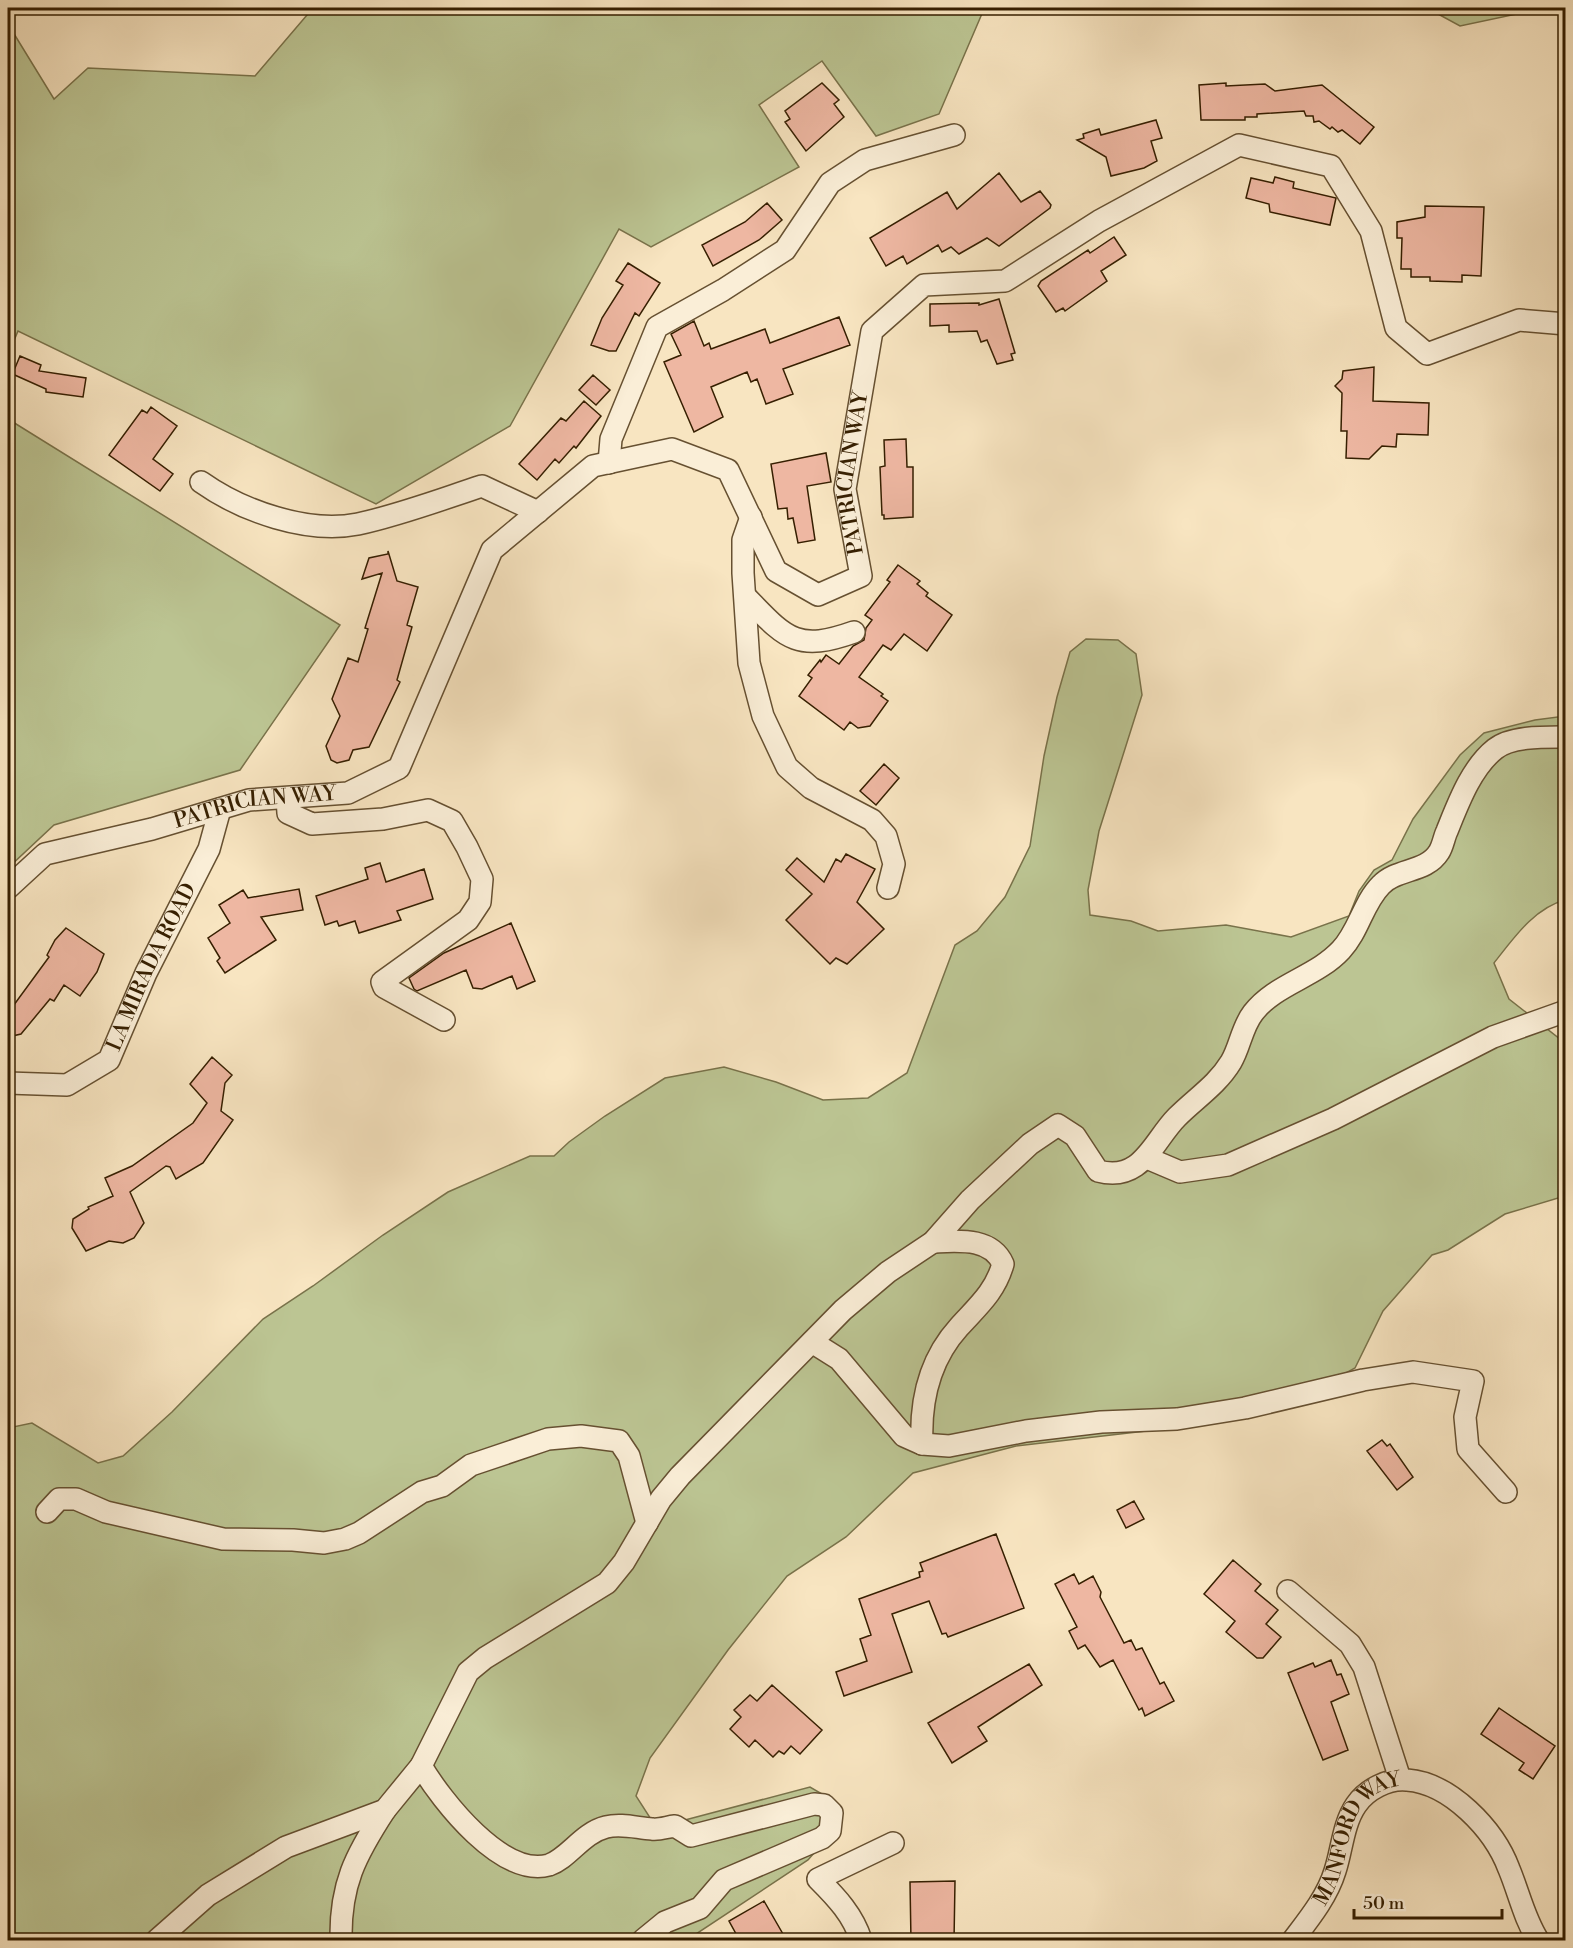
<svg xmlns="http://www.w3.org/2000/svg" width="1573" height="1948" viewBox="0 0 1573 1948" font-family="'Libre Bodoni',serif">
	<style>
		.green { fill: #bcc593; stroke: #79724a; stroke-width: 1.5 }
		.building { fill: #eeb7a2; stroke: #361f01; stroke-width: 1.5 }
		.lines { fill: none; stroke-linecap: round; stroke-linejoin: round }
		.minor-casing { stroke: #665031; stroke-width: 24 }
		.minor { stroke: #faeed7; stroke-width: 21 }
		.labels { text-anchor: middle; dominant-baseline: central; stroke-width: 6; stroke-linejoin: round; paint-order: stroke }
		.street-label { font-size: 21px; fill: #361f01; stroke: #faeed7 }
	</style>
	<rect width="100%" height="100%" fill="#f8e5c1"/>
	<filter id="stains"><feTurbulence type="fractalNoise" baseFrequency=".00333" numOctaves="4"/><feColorMatrix values="0 0 0 0 .2 0 0 0 0 .09 0 0 0 0 .02 0 0 0 .5 -.17"/></filter>
	<radialGradient id="worn" r=".72"><stop offset=".6" stop-color="#630" stop-opacity="0"/><stop offset="1" stop-color="#630" stop-opacity=".3"/></radialGradient>
	<!-- green -->
	<path class="green" d="M313,8H1035L984,9L939,114L876,136L822,61L759,105L799,167L651,247L619,229L510,426L376,504L18,331L8,355V24L54,99L88,68L255,76Z
		M1427,8H1545L1460,26Z
		M8,419L340,625L240,770L54,825L8,868Z
		M1086,639L1118,640L1136,654L1142,695L1099,831L1088,890L1090,915L1131,921L1158,931L1226,925L1291,937L1349,916L1359,891L1374,870L1392,860L1413,819L1460,755L1484,733L1535,720L1565,716V900C1534,908 1513,939 1494,963L1509,999L1560,1039L1565,1040V1196L1505,1214L1448,1250L1432,1255L1383,1311L1355,1368L1290,1404L1146,1431L1016,1446L913,1473L846,1537L787,1576L728,1650L650,1758L636,1796L654,1824L685,1820L810,1787L834,1801L836,1828L808,1860L687,1940H8V1428L32,1423L98,1463L123,1456L172,1412L263,1319L313,1286L383,1235L448,1192L530,1156H554L569,1142L605,1116L665,1078L724,1067L776,1082L823,1100L868,1098L907,1073L955,945L977,931L1005,897L1030,846L1044,756L1057,697L1070,652Z"/>
	<!-- building -->
	<path class="building" d="M822,83L839,100L834,104L844,117L806,151L785,122L790,119L785,111Z
		M1226,83V86L1265,84L1275,91L1322,85L1374,127L1360,144L1342,130L1338,132L1332,127L1330,129L1319,121L1314,122L1313,116H1306L1304,111L1257,114V117H1245V120H1201L1199,85Z
		M1156,120L1162,138L1151,141L1157,161L1144,168L1111,176L1106,157L1077,140L1084,138L1083,134L1099,129L1101,135Z
		M999,173L1021,202L1040,191L1051,205L1050,208L999,246L987,238L959,254L951,247L942,252L938,245L907,264L903,256L886,266L870,238L947,192L957,209Z
		M1275,177L1294,182L1293,188L1336,198L1330,225L1270,212L1269,204L1246,198L1251,178L1273,183Z
		M767,203L782,220L759,240L713,266L702,245L745,222Z
		M1425,206L1484,207L1481,276L1462,275V282L1430,281V277H1411V269H1401L1402,238H1397V222L1425,217Z
		M1114,237L1126,255L1101,271L1107,281L1065,311L1063,308L1056,312L1038,286L1041,281L1088,250L1090,253Z
		M628,263L660,283L639,316L635,313L616,351H609L591,345L602,318L623,285L616,281Z
		M999,299L1015,353L1011,354L1013,360L997,364L987,340L981,342L977,331L949,332V325L930,326V304L979,303V305Z
		M839,317L850,345L783,369L793,394L766,404L757,379L751,382L747,372L711,387L723,417L694,432L664,362L681,355L671,334L694,321L704,346L709,343L711,349L765,329L770,343Z
		M20,356L41,365L39,371L86,378L83,397L46,392V389L8,372L10,367L15,368Z
		M1374,367L1373,401L1429,403L1428,435L1397,434L1396,447L1382,446L1369,459L1346,458L1347,431H1341L1342,393L1335,386L1342,379L1343,371Z
		M593,375L610,390L596,405L579,390Z
		M584,401L601,416L576,448L574,446L559,463L555,459L537,480L519,464L561,418L566,421Z
		M151,407L177,426L153,459L173,474L160,491L109,455L142,410L147,413Z
		M906,439L907,467H913V517L884,519V515H882L880,467L885,466L884,440Z
		M826,453L831,482L807,486L815,540L798,543L793,518L788,519L787,508L778,509L771,464Z
		M388,551L397,581L418,587L407,625L412,627L397,680L400,682L369,747L353,750L349,760L337,763L331,760L326,746L340,716L332,699L348,658L358,662L368,629L365,628L382,573L362,579L369,558L388,554Z
		M898,565L920,581L917,584L928,593L926,596L952,615L927,651L904,634L891,650L883,645L859,677L883,694L881,696L888,701L870,726L858,728L850,722L844,730L799,696L812,678L808,675L820,660L821,662L826,655L839,664L853,646L864,640L866,628L872,620L865,615L890,582L887,580Z
		M884,764L899,778L876,805L860,791Z
		M846,854L875,869L857,902L884,929L847,964L836,958L830,964L786,920L812,894L786,870L797,858L824,882L836,859L841,862Z
		M380,863L386,882L424,869L433,899L397,911L401,920L359,933L355,921L339,926L337,921L325,925L316,896L368,879L365,868Z
		M299,889L303,910L261,917L276,940L225,973L217,961L220,958L208,938L230,923L219,905L243,890L248,898Z
		M511,923L535,981L517,989L512,976L482,989L473,988L466,970L417,991L414,989L409,978L444,953Z
		M66,928L104,954L97,972L80,996L64,985L54,1001L50,999L21,1034L8,1037V1013L49,957L47,955L55,940Z
		M212,1057L232,1075L225,1083L221,1111L233,1120L203,1163L176,1179L170,1167L166,1166L130,1192L144,1223L134,1238L123,1243L109,1241L86,1251L72,1228L73,1219L89,1209L88,1207L113,1196L105,1178L132,1166L193,1123L207,1103L190,1084Z
		M1382,1440L1387,1446L1390,1444L1413,1477L1397,1490L1367,1451Z
		M1134,1501L1144,1519L1126,1528L1117,1510Z
		M996,1534L1024,1608L948,1637L946,1633L942,1634L929,1601L892,1614L912,1672L844,1696L836,1672L867,1661L860,1639L871,1635L859,1599L920,1577L919,1572L923,1571L920,1563Z
		M1233,1560L1261,1584L1255,1591L1278,1610L1266,1624L1281,1637L1263,1658H1257L1226,1632L1235,1621L1204,1594Z
		M1074,1574L1079,1584L1093,1576L1101,1592L1100,1597L1124,1643L1131,1640L1136,1650L1142,1648L1160,1684L1164,1682L1174,1701L1145,1716L1142,1708L1139,1710L1113,1660L1100,1667L1085,1645L1078,1649L1069,1631L1077,1627L1055,1584Z
		M1331,1660L1337,1675L1341,1674L1349,1694L1331,1702L1348,1750L1323,1760L1288,1673L1313,1663L1315,1667Z
		M1029,1664L1042,1685L978,1727L987,1741L952,1763L928,1723Z
		M772,1685L822,1730L800,1754L791,1746L784,1754L779,1751L773,1757L755,1740L749,1747L730,1729L741,1717L734,1710L750,1695L757,1701Z
		M1499,1708L1555,1746L1533,1779L1519,1770L1524,1763L1481,1734Z
		M955,1881L954,1941H911L910,1882Z
		M764,1901L787,1941H740L729,1921Z"/>
	<g class="lines">
		<defs>
			<g id="minor">
				<path d="M609,463L611,439L657,327L723,290L785,250L830,183L865,160L954,135"/>
				<path d="M201,482C242,511 307,534 358,524C400,515 442,499 482,486L538,512"/>
				<path d="M751,517L743,540V573L749,663L763,716L787,767L811,788L872,820L886,836L894,864L888,888"/>
				<path d="M745,596C785,637 795,653 854,632"/>
				<path d="M287,798L288,813L312,824L383,819L428,810L452,821L467,847L482,879L480,902L468,920L382,982L384,987L444,1020"/>
				<path id="s1" d="M8,888L45,854L152,829L249,800L348,793L399,768L492,550L593,466L672,449L728,470L776,571L818,595L861,576L845,489L872,331L924,285L1005,281L1099,221L1239,145L1331,166L1371,231L1396,328L1427,354L1519,320L1566,324"/>
				<path id="s2" d="M8,1083L67,1085L109,1060L146,973L209,849L220,809"/>
				<path d="M1147,1158L1180,1172L1228,1165L1333,1119L1493,1037L1566,1011"/>
				<path d="M812,1342L839,1359L904,1436L922,1444L949,1446L1026,1431L1101,1422L1177,1419L1245,1408L1363,1380L1413,1372L1473,1381L1465,1417L1468,1449L1506,1492"/>
				<path d="M922,1444C920,1401 930,1359 959,1327C978,1306 995,1292 1003,1264C991,1237 958,1241 933,1242"/>
				<path d="M47,1512L59,1499H76L106,1512L223,1539L293,1540L324,1543L345,1539L359,1533L422,1492L442,1486L471,1465L548,1439L581,1436L619,1441L629,1456L647,1523"/>
				<path d="M1288,1591L1350,1644L1364,1667L1400,1779"/>
				<path d="M421,1766C442,1801 502,1878 549,1865C569,1858 582,1833 606,1827C621,1823 637,1828 652,1829C659,1830 667,1827 675,1826L691,1836L814,1804L824,1805L832,1813L830,1831L822,1838L724,1880L700,1908L665,1922L643,1940"/>
				<path d="M157,1940L208,1895L286,1847L385,1810L421,1766L468,1672L485,1658L607,1583L624,1562L661,1499L680,1476L843,1310L888,1272L933,1242L970,1200L1030,1144L1058,1125L1075,1136L1098,1171C1142,1183 1153,1141 1177,1117C1196,1098 1217,1085 1231,1062C1240,1047 1242,1027 1253,1013C1275,984 1316,977 1341,950C1359,931 1363,903 1381,885C1397,868 1426,873 1439,852C1443,846 1444,837 1447,831C1458,804 1471,768 1495,749C1511,736 1545,737 1566,737"/>
				<path d="M341,1940C340,1885 355,1856 385,1810"/>
				<path d="M861,1940C853,1915 837,1898 818,1879L893,1843"/>
				<path id="s3" d="M1293,1940C1309,1919 1327,1897 1335,1871C1342,1850 1343,1824 1356,1805C1366,1790 1388,1778 1407,1780C1450,1783 1494,1829 1509,1869C1519,1893 1524,1918 1538,1940"/>
			</g>
		</defs>
		<!-- minor casing -->
		<use href="#minor" class="minor-casing"/>
		<!-- minor -->
		<use href="#minor" class="minor"/>
	</g>
	<g class="labels">
		<!-- street labels -->
		<g class="street-label">
			<text stroke="none"><textPath href="#s1" startOffset="1238">PATRICIAN WAY</textPath></text>
			<text stroke="none"><textPath href="#s1" startOffset="266">PATRICIAN WAY</textPath></text>
			<text stroke="none"><textPath href="#s2" startOffset="210">LA MIRADA ROAD</textPath></text>
			<text stroke="none"><textPath href="#s3" startOffset="124">MANFORD WAY</textPath></text>
		</g>
	</g>
	<!-- margin -->
	<rect width="1573" height="1948" fill="none" stroke="#f8e5c1" stroke-width="30"/>
	<rect x="9" y="9" width="1555" height="1930" fill="none" stroke="#361f01" stroke-width="3"/>
	<rect x="15" y="15" width="1543" height="1918" fill="none" stroke="#361f01" stroke-width="1.5"/>
	<!-- scale -->
	<path d="M1354 1909v9h148v-9" fill="none" stroke="#361f01" stroke-width="3"/>
	<text x="1363" y="1909" font-size="18" fill="#361f01" stroke="#faeed7" stroke-width="4.5" paint-order="stroke">50 m</text>
	<rect width="100%" height="100%" filter="url(#stains)"/>
	<rect width="100%" height="100%" fill="url(#worn)"/>
</svg>
